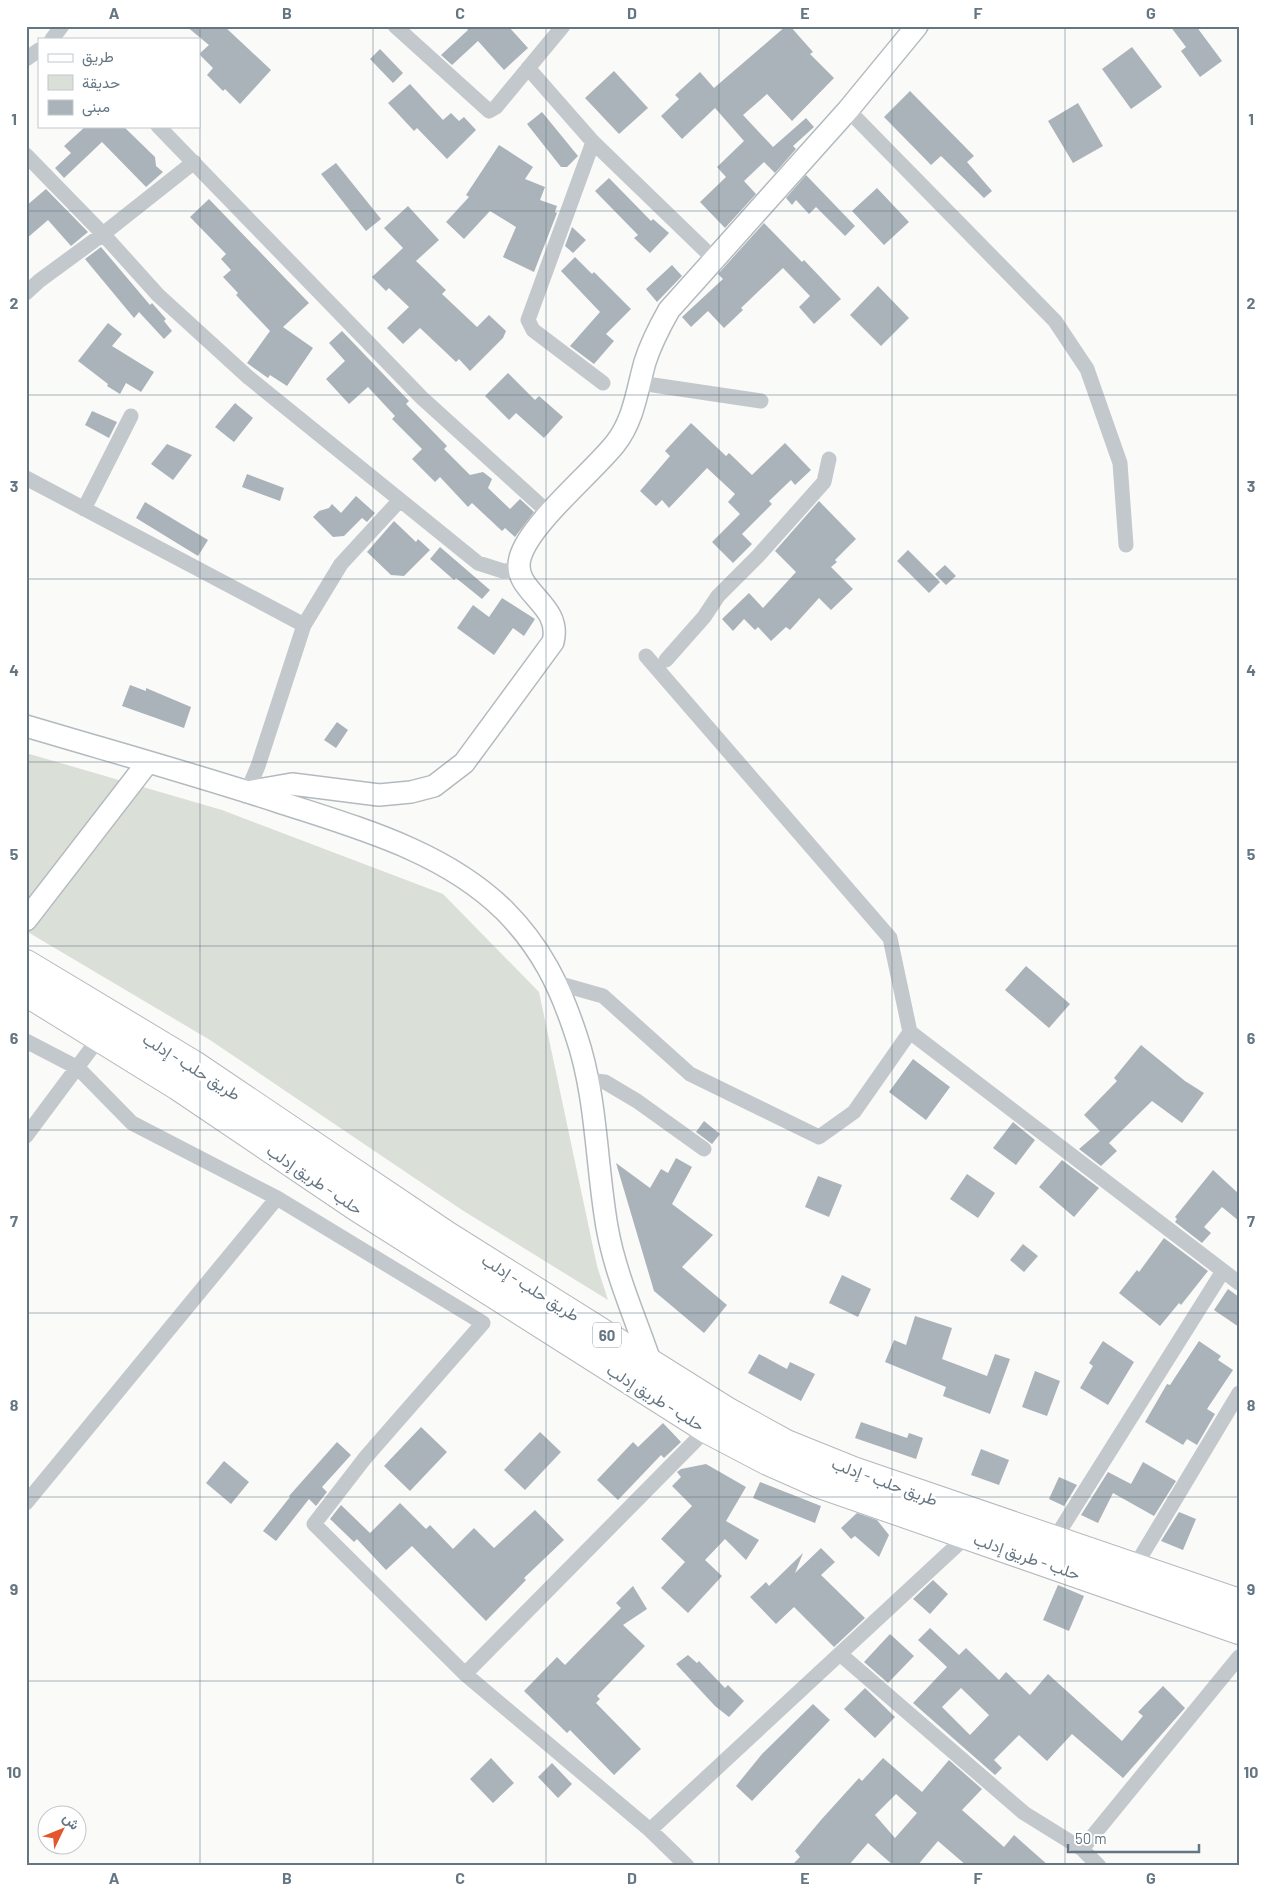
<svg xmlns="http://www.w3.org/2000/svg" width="1265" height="1892" viewBox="0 0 1265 1892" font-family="Barlow,Vazirmatn,sans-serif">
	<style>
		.green { fill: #dadfd7 }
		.building { fill: #aab3b9; fill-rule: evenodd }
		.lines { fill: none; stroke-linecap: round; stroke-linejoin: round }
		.secondary-casing { stroke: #b3babf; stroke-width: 24 }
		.highway-casing { stroke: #b4b9bd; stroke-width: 30 }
		.street { stroke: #c3c8cc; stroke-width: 15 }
		.secondary { stroke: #fff; stroke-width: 21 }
		.highway { stroke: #fff; stroke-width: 28 }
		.grid { fill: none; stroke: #657683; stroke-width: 1; stroke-opacity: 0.55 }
		.labels { text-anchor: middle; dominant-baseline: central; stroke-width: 5; stroke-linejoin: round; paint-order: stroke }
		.shield { fill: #fff; stroke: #939fa8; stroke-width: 1 }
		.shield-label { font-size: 15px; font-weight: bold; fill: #657683 }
		.street-label { font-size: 16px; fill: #657683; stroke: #fff }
		.neatline { fill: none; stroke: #657683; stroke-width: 2 }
		.grid-label { font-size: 16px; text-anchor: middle; font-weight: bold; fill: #657683 }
	</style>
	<rect width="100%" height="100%" fill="#fafaf8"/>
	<!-- green -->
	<path class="green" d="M26,753L222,810L443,894L539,992L597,1266L608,1300L462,1210L210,1040L26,931Z"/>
	<!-- building -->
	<path class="building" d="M186,26H224L271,70L240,104L225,89L223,91L207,75L213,68L199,54L209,45Z
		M465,26H508L528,48L504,70L478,41L452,65L441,55L468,30Z
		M786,26H790L813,52L810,54L834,78L792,121L767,94L743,115L773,147L806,118L814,127L793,146L796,149L775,173L764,162L744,181L756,194L725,228L700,202L726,177L717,167L744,141L715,108L682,139L661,116L679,99L675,95L700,72L714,88Z
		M1170,26H1196L1222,61L1200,77L1181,51L1186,47Z
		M1132,47L1162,87L1131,109L1102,69Z
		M380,49L403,73L393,83L370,59Z
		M614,71L648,108L619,134L585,98Z
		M410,84L443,120L451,113L459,121L464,117L476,130L447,159L417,128L414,131L388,103Z
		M910,91L974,156L967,162L992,191L984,198L941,156L931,165L884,117Z
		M1078,103L1103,146L1073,163L1048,121Z
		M542,112L578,156L567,167H561L527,124Z
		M86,126H123L155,157L156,166L163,172L146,187L102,142L64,178L55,168L71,153L64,146Z
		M499,145L533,167L525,179L545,187L540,200L557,206L555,212L557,213L534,272L503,257L516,227L490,211L464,239L446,222L469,197L466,195Z
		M336,163L381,219L366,231L321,174Z
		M806,175L855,226L845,236L816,207L809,214L796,200L792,205L786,198Z
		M609,178L651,221L653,219L669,233L650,253L634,238L638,235L595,191Z
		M877,188L909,222L884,245L852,211Z
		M46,189L88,232L71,246L48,220L26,239V206Z
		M209,199L309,303L283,327L313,348L287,386L270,375L268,378L247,363L270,331L236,295L238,293L223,277L231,270L221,259L226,254L190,217Z
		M408,206L439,240L416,261L446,290L442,294L477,327L489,315L506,331L503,338L470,371L459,359L456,362L420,328L403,344L387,328L409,307L389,288L386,291L372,277L403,248L384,228Z
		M764,223L802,262L804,260L841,299L814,324L799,307L810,296L783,268L741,308L743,310L724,328L708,311L691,327L682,317L723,279L718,274Z
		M572,227L586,240L573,253L565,246Z
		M101,247L150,305L152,303L166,319L164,321L172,331L164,339L139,312L134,318L85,259Z
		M575,257L592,274L594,272L631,309L606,334L614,341L594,364L570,346L600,312L561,271Z
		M672,265L682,276L657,302L646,289Z
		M878,286L909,318L881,346L850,315Z
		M108,323L122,334L112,346L154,372L141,392L126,383L120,394L107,386L108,384L78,361Z
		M342,331L409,401L406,404L447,446L444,449L470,475L483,472L492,479L488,488L510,509L520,499L534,512L515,537L505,528L502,531L472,503L468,507L440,477L435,482L412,459L422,449L392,419L395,416L368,387L349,404L326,379L345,361L329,343Z
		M508,373L535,400L539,396L563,417L544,438L516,413L509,420L485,396Z
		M235,403L253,418L234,442L215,427Z
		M92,411L117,422L109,438L85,425Z
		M691,423L726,456L729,453L752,475L785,443L811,470L795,485L791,480L769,501L772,504L742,534L752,544L733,563L712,542L740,514L728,502L735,494L707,468L669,508L662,500L656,506L640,491L670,456L665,451Z
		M167,444L192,455L173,480L151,464Z
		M247,474L284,488L280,501L242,487Z
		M356,496L375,513L367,522L362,518L344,536L333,537L313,517L319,511L329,508L332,504L341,513Z
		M819,501L856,539L835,560L837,562L831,567L853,589L831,610L819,598L790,630L786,627L771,641L758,627L755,630L744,619L733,631L722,619L749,593L763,608L796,572L775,551Z
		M145,502L208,540L198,556L136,518Z
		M394,521L416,542L418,539L430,550L404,576L391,575L367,552Z
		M440,547L490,590L482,599L456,578L454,580L430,559Z
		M908,550L940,582L929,593L897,561Z
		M945,565L956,576L946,585L935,574Z
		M502,598L535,619L524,636L513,628L494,655L457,628L473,605L489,617Z
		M130,685L146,691V688L191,707L184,728L122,706Z
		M337,722L348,730L336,748L324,740Z
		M1026,966L1070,1004L1049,1028L1005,990Z
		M1141,1045L1185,1081L1204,1093L1182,1123L1152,1101L1109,1143L1117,1151L1101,1166L1079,1149L1100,1131L1084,1115L1117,1081L1114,1078Z
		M913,1059L950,1087L926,1120L889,1092Z
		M704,1121L720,1134L712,1144L696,1132Z
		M1013,1122L1035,1140L1016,1165L993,1148Z
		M676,1158L692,1167L672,1204L713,1235L682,1267L727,1305L704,1333L654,1291L616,1163L650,1188L661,1169L668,1173Z
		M1062,1160L1099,1188L1074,1217L1039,1187Z
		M1213,1170L1239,1194V1221L1222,1207L1204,1227L1211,1233L1202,1243L1175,1222L1177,1219L1175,1217Z
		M967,1174L995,1193L978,1218L950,1199Z
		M818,1176L842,1185L829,1217L805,1207Z
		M1164,1238L1208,1271L1181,1305L1179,1303L1160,1326L1119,1293L1137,1270L1139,1272Z
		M1023,1244L1038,1256L1024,1272L1010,1260Z
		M842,1275L871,1289L858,1317L829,1303Z
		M1228,1289L1239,1297V1327L1214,1310Z
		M915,1316L952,1328L942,1359L987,1376L995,1354L1010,1359L990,1414L943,1396L946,1387L885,1362L894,1340L906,1345Z
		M1103,1341L1134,1362L1108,1405L1080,1388L1093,1366L1089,1363Z
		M1199,1341L1221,1356L1218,1360L1233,1370L1207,1409L1215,1414L1197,1445L1187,1439L1183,1445L1145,1422L1167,1384L1170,1385Z
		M759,1354L787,1369L790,1362L815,1374L801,1401L748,1373Z
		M1035,1371L1060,1381L1047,1416L1022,1407Z
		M861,1422L907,1438L909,1433L923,1438L916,1459L855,1438Z
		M663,1423L681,1442L664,1458L661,1455L618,1500L597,1480L633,1442L638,1447Z
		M421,1427L447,1452L410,1491L384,1466Z
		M540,1432L561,1452L525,1490L504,1470Z
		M337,1442L351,1455L322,1487L327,1492L316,1506L309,1499L276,1541L263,1531L290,1497L289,1496Z
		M981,1449L1009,1460L999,1485L971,1475Z
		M224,1461L249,1482L231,1504L206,1483Z
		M1143,1462L1176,1481L1154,1516L1113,1493L1098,1523L1081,1515L1108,1472L1131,1484Z
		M706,1464L746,1487L726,1521L759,1540L746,1560L725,1539L705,1560L722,1576L688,1613L661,1588L685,1562L661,1539L692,1506L672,1486L681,1477L677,1472L681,1469Z
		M1059,1477L1077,1485L1064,1506L1049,1499Z
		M760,1482L821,1506L815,1523L753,1498Z
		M400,1503L426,1529L430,1525L453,1549L474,1528L494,1548L535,1510L564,1540L524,1578L526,1580L486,1621L412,1546L386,1570L357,1539L354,1542L330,1519L341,1505L370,1533Z
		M1179,1512L1196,1519L1183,1550L1161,1541Z
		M857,1513L877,1520L889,1535L879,1557L855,1536L851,1539L841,1528Z
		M821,1548L835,1562L821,1575L865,1618L834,1647L794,1607L776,1624L750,1597L766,1582L769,1586L803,1553L795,1573Z
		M933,1580L948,1594L930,1614L913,1599Z
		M1058,1585L1084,1596L1069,1631L1043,1620Z
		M633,1586L647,1609L623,1625L645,1646L597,1696L600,1699L596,1703L641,1749L614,1775L570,1730L567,1733L524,1691L557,1657L565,1665L621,1608L616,1603Z
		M930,1628L959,1655L966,1648L999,1680L1006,1672L1030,1695L1048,1674L1122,1741L1143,1716L1138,1712L1163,1686L1185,1708L1123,1778L1072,1734L1047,1761L1019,1735L994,1760L1002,1768L995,1775L913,1703L947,1667L918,1640ZM961,1688L989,1715L970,1735L942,1707Z
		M890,1634L914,1656L888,1683L864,1662Z
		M688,1655L697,1663L699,1661L725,1688L728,1685L744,1701L729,1717L715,1706L676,1664Z
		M865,1688L895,1717L875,1738L844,1709Z
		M813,1704L830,1720L752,1801L736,1786L762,1754Z
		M491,1758L514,1783L493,1803L470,1779Z
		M883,1758L922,1792L949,1760L982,1789L962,1810L1004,1847L1014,1835L1049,1866H967L938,1841L917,1866H894L868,1843L848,1866H791L800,1857L795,1851L821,1820L859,1778L862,1781ZM896,1794L917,1813L895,1838L875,1815Z
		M552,1763L572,1784L558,1798L538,1777Z"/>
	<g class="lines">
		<defs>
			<path id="secondary" d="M26,726C110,751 193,774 276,801C355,827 443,850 504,910C541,947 560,986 576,1035C597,1096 596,1164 607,1227C615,1273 635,1317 650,1361
				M247,792L292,784L379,795L411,792L434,786L464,763L553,642C563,603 511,592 520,558C529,524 592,473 615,444C634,420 637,390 645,362C651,343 660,326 669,310L848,110L917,26
				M26,920L148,762"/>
			<path id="highway" d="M26,964L194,1065L446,1235L728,1412L786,1444L853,1471L1239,1603
				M26,992L178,1086L357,1207L707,1429L768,1461L820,1484L1239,1630"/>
		</defs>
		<!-- secondary casing -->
		<use href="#secondary" class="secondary-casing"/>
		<!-- highway casing -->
		<use href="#highway" class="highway-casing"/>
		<!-- street -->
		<path class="street" d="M395,26L489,111L496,107L563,26
			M52,39L62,26
			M26,59L39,50
			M528,68L593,142L715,260
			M848,110L1055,321L1087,369L1120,463L1126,545
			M158,126L422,398L550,514
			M593,142L528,320L533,330L603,383
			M26,155L103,234L158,295L248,377L478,563L503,571L519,570
			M26,293L39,281L103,234L194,162
			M640,383L761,401
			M26,478L304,625
			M84,509L131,416
			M666,660L704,617L718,596L758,556L824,482L829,459
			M247,792L258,766L304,625L341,564L400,500
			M557,983L603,996L690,1074L819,1137L854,1112L910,1032L890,938L646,656
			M910,1032L1239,1283
			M26,1041L78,1068L132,1123L277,1198L483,1323L365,1458L314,1524L465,1674
			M586,1080L605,1082L637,1101L704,1149
			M26,1136L99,1038
			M26,1503L277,1198
			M1054,1540L1223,1271
			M1134,1568L1239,1393
			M840,1654L1024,1813L1082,1849
			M650,1830L968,1535
			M687,1866L650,1830L465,1674L707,1429
			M1099,1866L1082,1849L1239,1657"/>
		<!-- secondary -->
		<use href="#secondary" class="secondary"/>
		<!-- highway -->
		<use href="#highway" class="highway"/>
	</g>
	<!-- grid -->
	<path class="grid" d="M200,26V1866M373,26V1866M546,26V1866M719,26V1866M892,26V1866M1065,26V1866M26,211H1239M26,395H1239M26,579H1239M26,762H1239M26,946H1239M26,1130H1239M26,1313H1239M26,1497H1239M26,1681H1239"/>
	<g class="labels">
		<!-- shield labels -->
		<rect class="shield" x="593" y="1322.5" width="28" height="25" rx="4"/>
		<g class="shield-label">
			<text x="607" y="1335">60</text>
		</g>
		<!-- street labels -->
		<g class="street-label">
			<text transform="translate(192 1066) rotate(32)">طريق حلب - إدلب</text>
			<text transform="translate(315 1179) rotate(34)">حلب - طريق إدلب</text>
			<text transform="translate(531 1287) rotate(32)">طريق حلب - إدلب</text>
			<text transform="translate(656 1397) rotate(32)">حلب - طريق إدلب</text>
			<text transform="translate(885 1481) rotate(20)">طريق حلب - إدلب</text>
			<text transform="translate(1027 1556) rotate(19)">حلب - طريق إدلب</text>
		</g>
	</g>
	<!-- border -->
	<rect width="1265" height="1892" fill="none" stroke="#ffffff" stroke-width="55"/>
	<!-- legend -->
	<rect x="38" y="38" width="162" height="90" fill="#ffffff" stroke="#c1c8cd"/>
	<rect x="48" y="54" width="25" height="8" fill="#ffffff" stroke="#c1c8cd"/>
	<text x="82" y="62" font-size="15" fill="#657683">طريق</text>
	<rect x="48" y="75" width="25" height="15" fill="#dadfd7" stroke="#c1c8cd"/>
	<text x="82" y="88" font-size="15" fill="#657683">حديقة</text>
	<rect x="48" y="100" width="25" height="15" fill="#aab3b9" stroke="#c1c8cd"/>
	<text x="82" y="112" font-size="15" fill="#657683">مبنى</text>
	<!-- north arrow -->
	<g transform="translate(62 1830) rotate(47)"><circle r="24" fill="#ffffff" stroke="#c1c8cd"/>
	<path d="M0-4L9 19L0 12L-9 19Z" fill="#e4572e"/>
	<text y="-8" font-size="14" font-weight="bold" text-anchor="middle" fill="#657683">ش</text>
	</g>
	<!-- scale -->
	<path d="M1068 1844v8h131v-8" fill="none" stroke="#657683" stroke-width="2.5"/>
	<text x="1075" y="1844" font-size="15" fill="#657683" stroke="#ffffff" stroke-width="4" paint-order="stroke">50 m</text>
	<rect x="28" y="28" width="1210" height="1836" class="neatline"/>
	<g class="grid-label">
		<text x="114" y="19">A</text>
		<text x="287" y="19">B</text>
		<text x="460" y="19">C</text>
		<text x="632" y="19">D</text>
		<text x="805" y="19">E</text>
		<text x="978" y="19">F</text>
		<text x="1151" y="19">G</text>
		<text x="14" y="125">1</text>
		<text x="1251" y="125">1</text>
		<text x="14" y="309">2</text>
		<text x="1251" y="309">2</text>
		<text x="14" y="492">3</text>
		<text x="1251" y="492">3</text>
		<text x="14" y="676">4</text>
		<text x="1251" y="676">4</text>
		<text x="14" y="860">5</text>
		<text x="1251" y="860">5</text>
		<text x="14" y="1044">6</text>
		<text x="1251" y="1044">6</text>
		<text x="14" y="1227">7</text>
		<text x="1251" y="1227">7</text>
		<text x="14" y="1411">8</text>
		<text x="1251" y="1411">8</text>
		<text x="14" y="1595">9</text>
		<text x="1251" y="1595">9</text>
		<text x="14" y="1778">10</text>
		<text x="1251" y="1778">10</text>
		<text x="114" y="1884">A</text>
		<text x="287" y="1884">B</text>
		<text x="460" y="1884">C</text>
		<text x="632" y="1884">D</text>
		<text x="805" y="1884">E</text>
		<text x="978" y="1884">F</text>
		<text x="1151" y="1884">G</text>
	</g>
</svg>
